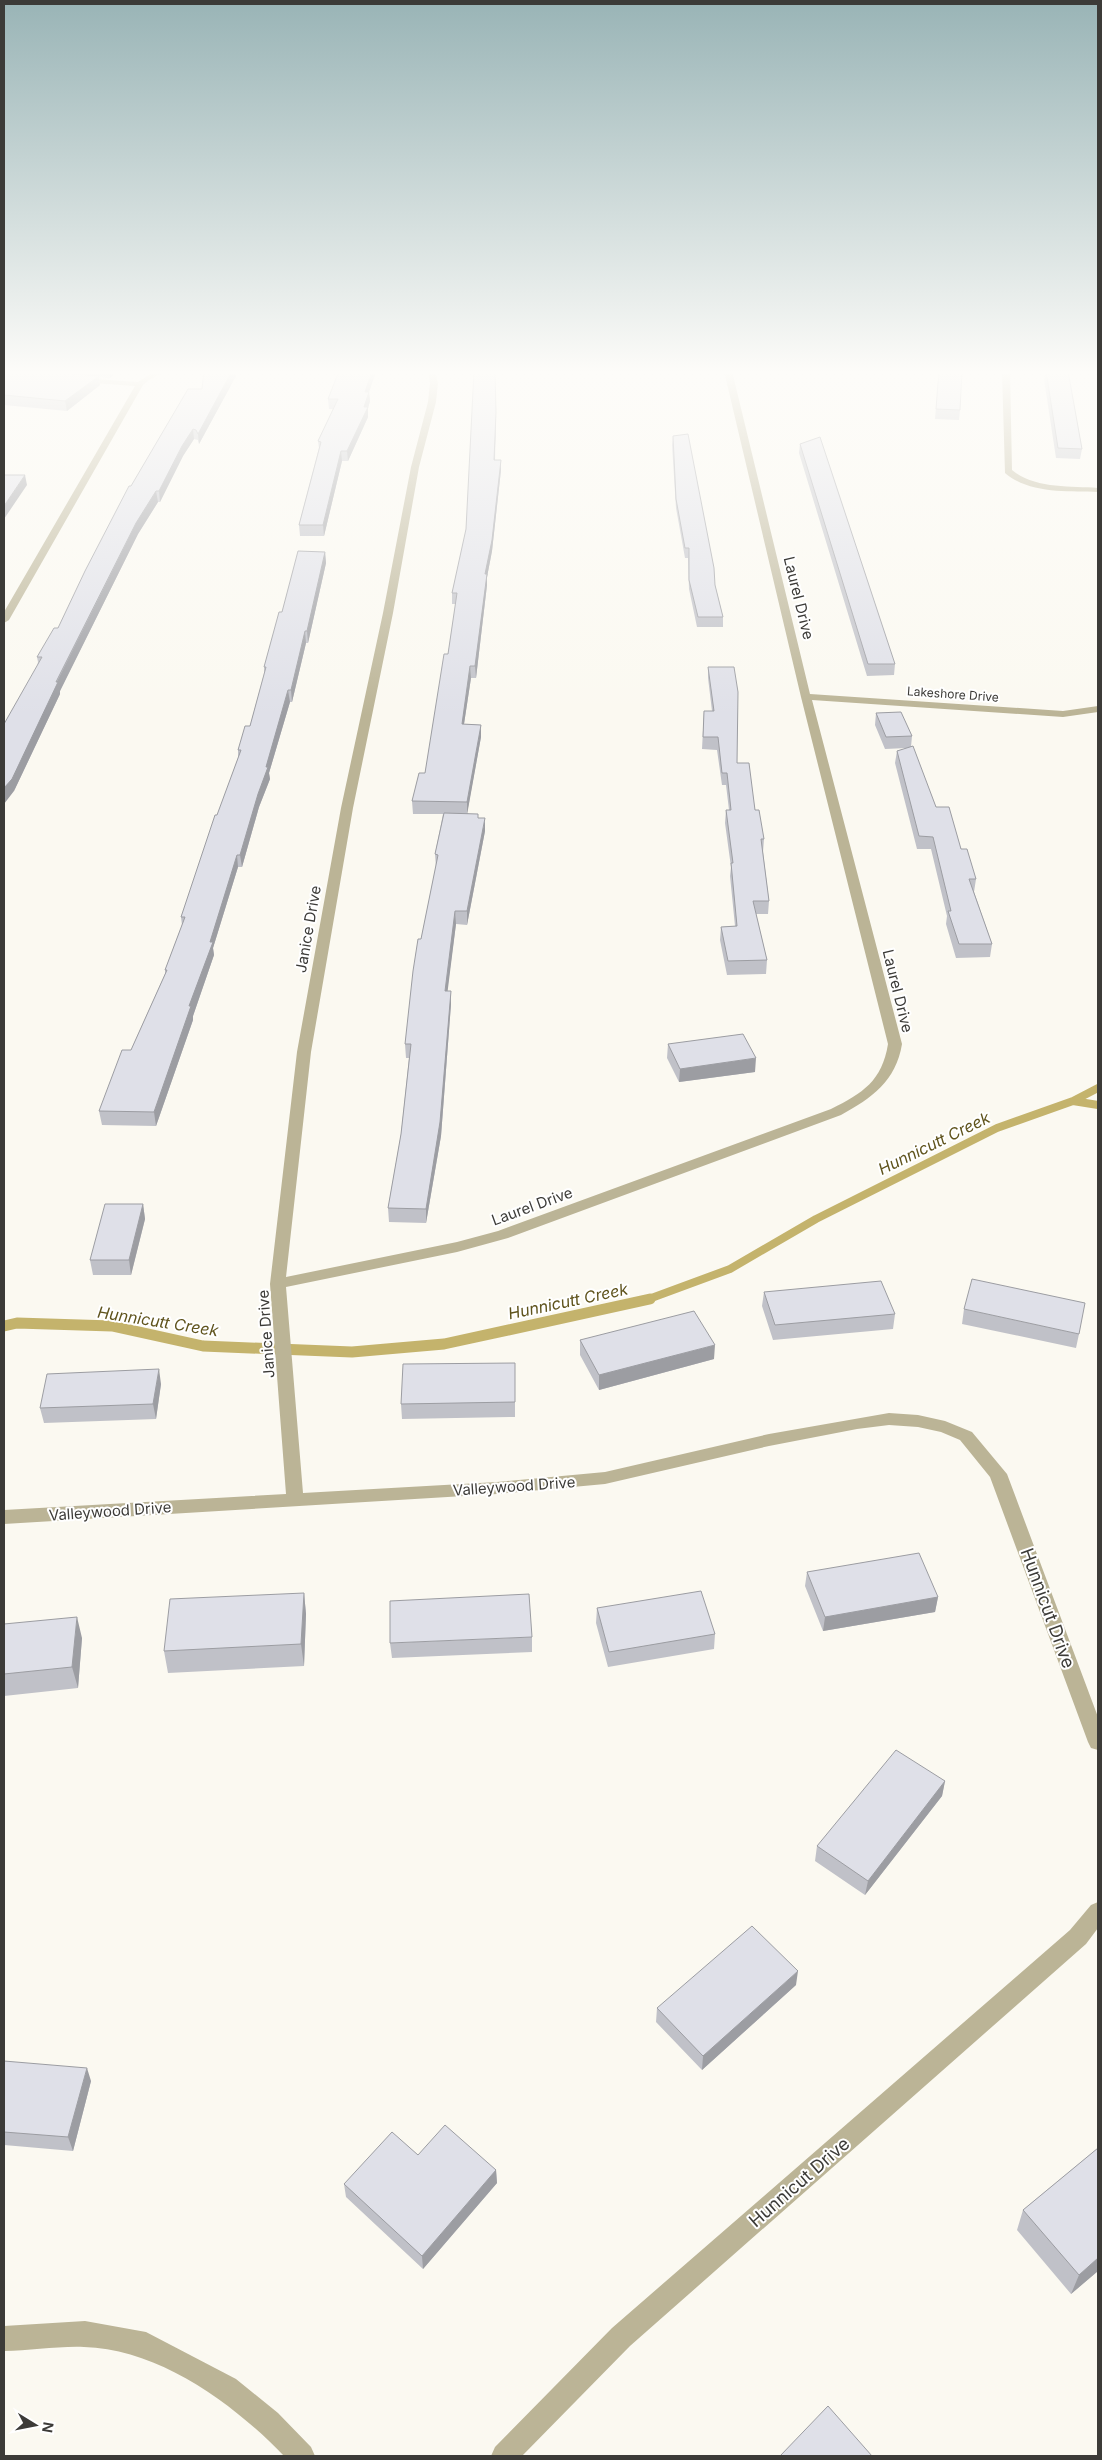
<svg xmlns="http://www.w3.org/2000/svg" width="1102" height="2460" viewBox="0 0 1102 2460" font-family="Inter,sans-serif">
	<style>
		.lines { fill: none; stroke-linecap: round; stroke-linejoin: round }
		.stream-far1 { stroke: #c4b36c; stroke-width: 8 }
		.stream { stroke: #c4b36c; stroke-width: 11 }
		.minor { fill: #bbb496; fill-rule: evenodd }
		.wall { fill: #c0c1c8 }
		.shaded-wall { fill: #9c9da2 }
		.building { fill: #dfe0e8; stroke: #9c9da2 }
		.labels { text-anchor: middle; dominant-baseline: central; stroke-width: 4; stroke-linejoin: round; paint-order: stroke }
		.far-street-label { font-size: 12px; fill: #3c3b38; stroke: #fff }
		.street-label { font-size: 15px; fill: #3c3b38; stroke: #fff }
		.water-label { font-size: 16px; font-style: italic; fill: #5f531c; stroke: #fff }
		.near-street-label { font-size: 18px; fill: #3c3b38; stroke: #fff }
	</style>
	<rect width="100%" height="100%" fill="#fbf9f1"/>
	<g class="lines">
		<!-- stream-far1 -->
		<path class="stream-far1" d="M1073,1101L1098,1088
			M646,1300L730,1269L816,1219L997,1128L1073,1101L1098,1105"/>
		<!-- stream -->
		<path class="stream" d="M4,1326L17,1323L112,1326L203,1346L352,1352L444,1344L650,1299"/>
		<!-- minor -->
		<path class="minor" d="M155,371H165L149,380L143,385L9,620L4,623V612L135,386L80,382L76,380L80,378L138,382Z
			M428,371H435L438,383L436,402L419,467L393,613L353,808L311,1052L286,1277L457,1242L498,1231L831,1109C863,1093 882,1081 888,1044L801,697L724,371H732L810,694L1063,711L1098,706V712L1063,717L812,700L902,1044C896,1081 872,1098 841,1115L508,1238L457,1252L286,1287L303,1493L497,1482L605,1472L769,1434L889,1413L918,1415L945,1421L972,1432L1007,1474L1098,1717V1750L1091,1748L1088,1742L990,1477L960,1440L941,1432L918,1427L889,1425L857,1429L769,1446L605,1484L497,1494L4,1524V1510L286,1494L270,1284L297,1052L341,808L383,613L411,467L428,402L430,383Z
			M1002,371H1010L1012,470C1034,489 1070,486 1098,488V492C1068,491 1029,494 1005,473Z
			M1098,1902V1928L1086,1944L630,2346L522,2456H491L495,2447L612,2328L1070,1930L1091,1905Z
			M85,2321L146,2332L236,2379L278,2413L311,2447L315,2456H284C234,2404 159,2349 84,2347C57,2346 30,2351 4,2351V2326Z"/>
	</g>
	<!-- wall -->
	<path class="wall" d="M4,371H118L110,378L99,377L100,385L67,411L4,405Z
		M339,371H376L369,392L370,401L368,408V417L348,461H342L324,536H300L299,525L319,448L318,441L333,409H329L328,399Z
		M939,371L960,410L959,420L935,419Z
		M1046,371H1068L1082,449L1080,459L1056,458L1044,379Z
		M236,376L199,444L198,440L194,439L183,456L160,502H158L138,534L60,691V694L14,791L38,662L37,657L58,628L131,486L202,389Z
		M496,421L495,460H501V470L492,551L487,577V585L476,678H471L464,724L481,725V737L467,813L478,818L485,831L467,925L456,924L447,991L451,1004L441,1136L426,1223L389,1222L388,1208L401,1134L409,1058H406L405,1044L421,939L436,867L435,854L443,814H413L412,801L425,773L448,654L456,604H452V593Z
		M673,436L715,585L723,617V627H697L689,589L688,558H685L676,508L672,445Z
		M800,444L895,664L894,675L867,676L799,453Z
		M325,552L326,563L308,643H306L292,702H290L269,773L270,779L259,807L242,867H238L213,948L214,955L193,1016V1020L156,1126L102,1125L99,1111L131,1050L165,974V970L182,925L181,917L238,758V750L250,726L264,674V667L282,612Z
		M708,667L737,763L755,810L764,839L763,852L769,901L768,914H756L767,960L766,974L727,975L720,940L721,927L735,926L730,876L731,867L725,823L726,810H729L726,785H722L717,750L702,749L704,711H712L708,678Z
		M876,713L912,736L911,747L936,807L961,849L976,879L974,892L992,944L990,957L956,958L946,924L947,916L931,849H917L895,763L897,751L907,748L885,749L875,725Z
		M668,1044L755,1072L679,1082L667,1058Z
		M143,1204L145,1219L131,1275H93L90,1260Z
		M764,1292L895,1314L893,1329L773,1340L762,1306Z
		M964,1309L1079,1334L1076,1348L962,1324Z
		M580,1340L714,1359L599,1390L580,1355Z
		M515,1363V1417L402,1419L401,1404Z
		M161,1384L156,1419L44,1423L40,1408Z
		M807,1572L938,1597L935,1612L823,1631L805,1586Z
		M304,1593L306,1614L304,1666L168,1673L164,1651Z
		M597,1608L715,1634L714,1649L608,1667L596,1623Z
		M4,1624L82,1638L78,1688L4,1696Z
		M532,1637V1652L392,1658L390,1643Z
		M945,1781L942,1796L865,1895L815,1861L817,1846Z
		M796,1985L702,2070L656,2022L657,2008Z
		M4,2061L91,2081L73,2151L4,2145Z
		M1098,2148V2271L1071,2294L1017,2230L1023,2210Z
		M418,2155L496,2170L497,2183L423,2269L346,2197L344,2184Z"/>
	<!-- shaded-wall -->
	<path class="shaded-wall" d="M109,371H118L110,378Z
		M232,371H235L236,376L199,444L198,434Z
		M372,371H376L369,392L370,401L368,408V417L348,461L347,451L364,407L365,392Z
		M99,376L100,385L67,411L65,401Z
		M496,412V421L494,470V460Z
		M193,429L194,439L183,456L160,502L159,491L182,446Z
		M341,451L342,461L324,536L323,525Z
		M501,460V470L492,551L487,577V585L476,678L475,666L485,574Z
		M25,475L27,485L4,519V506Z
		M156,491L158,502L138,534L60,691V694L14,791L4,804V788L136,523Z
		M325,552L326,563L308,643L307,631Z
		M305,631L306,643L292,702L291,690Z
		M470,666L471,678L462,737V724Z
		M288,690L290,702L269,773L270,779L259,807L242,867L240,855Z
		M481,725V737L467,815V802Z
		M485,818V831L467,925V911Z
		M237,855L238,867L213,948L214,955L193,1016V1020L156,1126L154,1112L189,1006Z
		M455,911L456,924L446,1004L445,991Z
		M451,991V1004L441,1136L426,1223V1209Z
		M756,1058L755,1072L679,1082L680,1069Z
		M143,1204L145,1219L131,1275L129,1260Z
		M715,1345L714,1359L599,1390V1375Z
		M159,1369L161,1384L156,1419L153,1404Z
		M304,1593L306,1614L304,1666L301,1644Z
		M938,1597L935,1612L823,1631L825,1617Z
		M77,1617L82,1638L78,1688L72,1667Z
		M945,1781L942,1796L865,1895L868,1881Z
		M798,1971L796,1985L702,2070L703,2056Z
		M87,2068L91,2081L73,2151L68,2137Z
		M496,2170L497,2183L423,2269L422,2256Z
		M1098,2258V2271L1071,2294L1079,2275Z"/>
	<!-- building -->
	<path class="building" d="M4,371H43L99,376L65,401L4,395Z
		M204,371H232L198,434L196,430L193,429L182,446L159,491H156L136,523L56,682H58L12,779L4,788V724L42,657H37L54,628H58L85,571L129,486H131L188,389H202Z
		M339,371H372L365,392H369L364,407H368L347,451H341L323,525H299L321,442L318,441L338,399H328Z
		M474,371H495L496,412L494,460H501L492,540L485,574H487L475,666H470L462,724L481,725L467,802L412,801L419,773H425L444,654H448L457,593H452L466,529Z
		M939,371H962L960,410L936,409Z
		M1046,371H1068L1082,449L1058,448Z
		M688,434L714,568L715,585L723,617H698L689,580V548H685L676,499L673,436Z
		M820,437L895,664H868L800,444Z
		M4,475H25L4,506Z
		M298,551L325,552L307,631H305L291,690H288L266,767H268L258,794L240,855H237L210,942H213L189,1006H191L154,1112L99,1111L122,1050H131L167,970H165L185,917H181L215,815H217L241,750H238L245,726H250L266,667H264L279,612H282Z
		M708,667H734L738,692L737,763H749L755,810H759L764,839H761L769,901H753L767,960L728,961L721,927L737,926L731,863H733L726,810H731L727,773H722L718,737H703L704,711H714Z
		M901,712L912,736L886,737L876,713Z
		M913,746L936,807H949L961,849H967L976,879H969L992,944H959L948,911H951L933,837L919,836L897,751Z
		M444,813L478,814V818H485L467,911H455L445,991H451L440,1122L426,1209L388,1208L401,1134L411,1044H405L413,971L418,939H421L438,855L435,854Z
		M743,1034L756,1058L680,1069L668,1044Z
		M105,1204H143L129,1260H90Z
		M972,1279L1085,1303L1079,1334L964,1309Z
		M881,1281L895,1314L775,1325L764,1292Z
		M694,1311L715,1345L599,1375L580,1340Z
		M515,1363V1402L401,1404L403,1364Z
		M159,1369L153,1404L40,1408L47,1374Z
		M919,1553L938,1597L825,1617L807,1572Z
		M701,1591L715,1634L609,1652L597,1608Z
		M304,1593L301,1644L164,1651L170,1599Z
		M529,1594L532,1637L390,1643V1601Z
		M77,1617L72,1667L4,1674V1624Z
		M896,1750L945,1781L868,1881L817,1846Z
		M752,1926L798,1971L703,2056L657,2008Z
		M4,2061L87,2068L68,2137L4,2132Z
		M445,2125L496,2170L422,2256L344,2184L392,2132L418,2155Z
		M1098,2148V2258L1079,2275L1023,2210Z
		M828,2406L872,2456H780Z"/>
	<!-- sky -->
	<linearGradient id="sky" x2="0" y2="1"><stop stop-color="#99b4b6"/><stop offset="0.52" stop-color="#fdfcf9"/><stop offset="1" stop-color="#fdfcf9" stop-opacity="0"/></linearGradient>
	<rect width="1102" height="716" fill="url(#sky)"/>
	<g class="labels">
		<!-- far-street labels -->
		<g class="far-street-label">
			<text transform="translate(953 694) rotate(4)">Lakeshore Drive</text>
		</g>
		<!-- street labels -->
		<g class="street-label">
			<text transform="translate(799 598) rotate(76)">Laurel Drive</text>
			<text transform="translate(308 929) rotate(-80)">Janice Drive</text>
			<text transform="translate(898 991) rotate(76)">Laurel Drive</text>
			<text transform="translate(532 1206) rotate(-20)">Laurel Drive</text>
			<text transform="translate(266 1334) rotate(-94)">Janice Drive</text>
			<text transform="translate(514 1486) rotate(-4)">Valleywood Drive</text>
			<text transform="translate(110 1511) rotate(-4)">Valleywood Drive</text>
		</g>
		<!-- water labels -->
		<g class="water-label">
			<text transform="translate(934 1143) rotate(-26)">Hunnicutt Creek</text>
			<text transform="translate(568 1301) rotate(-12)">Hunnicutt Creek</text>
			<text transform="translate(158 1321) rotate(9)">Hunnicutt Creek</text>
		</g>
		<!-- near-street labels -->
		<g class="near-street-label">
			<text transform="translate(1048 1608) rotate(70)">Hunnicut Drive</text>
			<text transform="translate(799 2182) rotate(-41)">Hunnicut Drive</text>
		</g>
	</g>
	<!-- border -->
	<rect width="1102" height="2460" fill="none" stroke="#3c3b38" stroke-width="10"/>
	<!-- north arrow -->
	<g transform="translate(35 2425) rotate(100)" stroke="#ffffff" stroke-width="4" paint-order="stroke">
	<path d="M0-4L9 19L0 12L-9 19Z" fill="#3c3b38"/>
	<text y="-8" font-size="14" font-weight="bold" text-anchor="middle" fill="#3c3b38">N</text>
	</g>
</svg>
